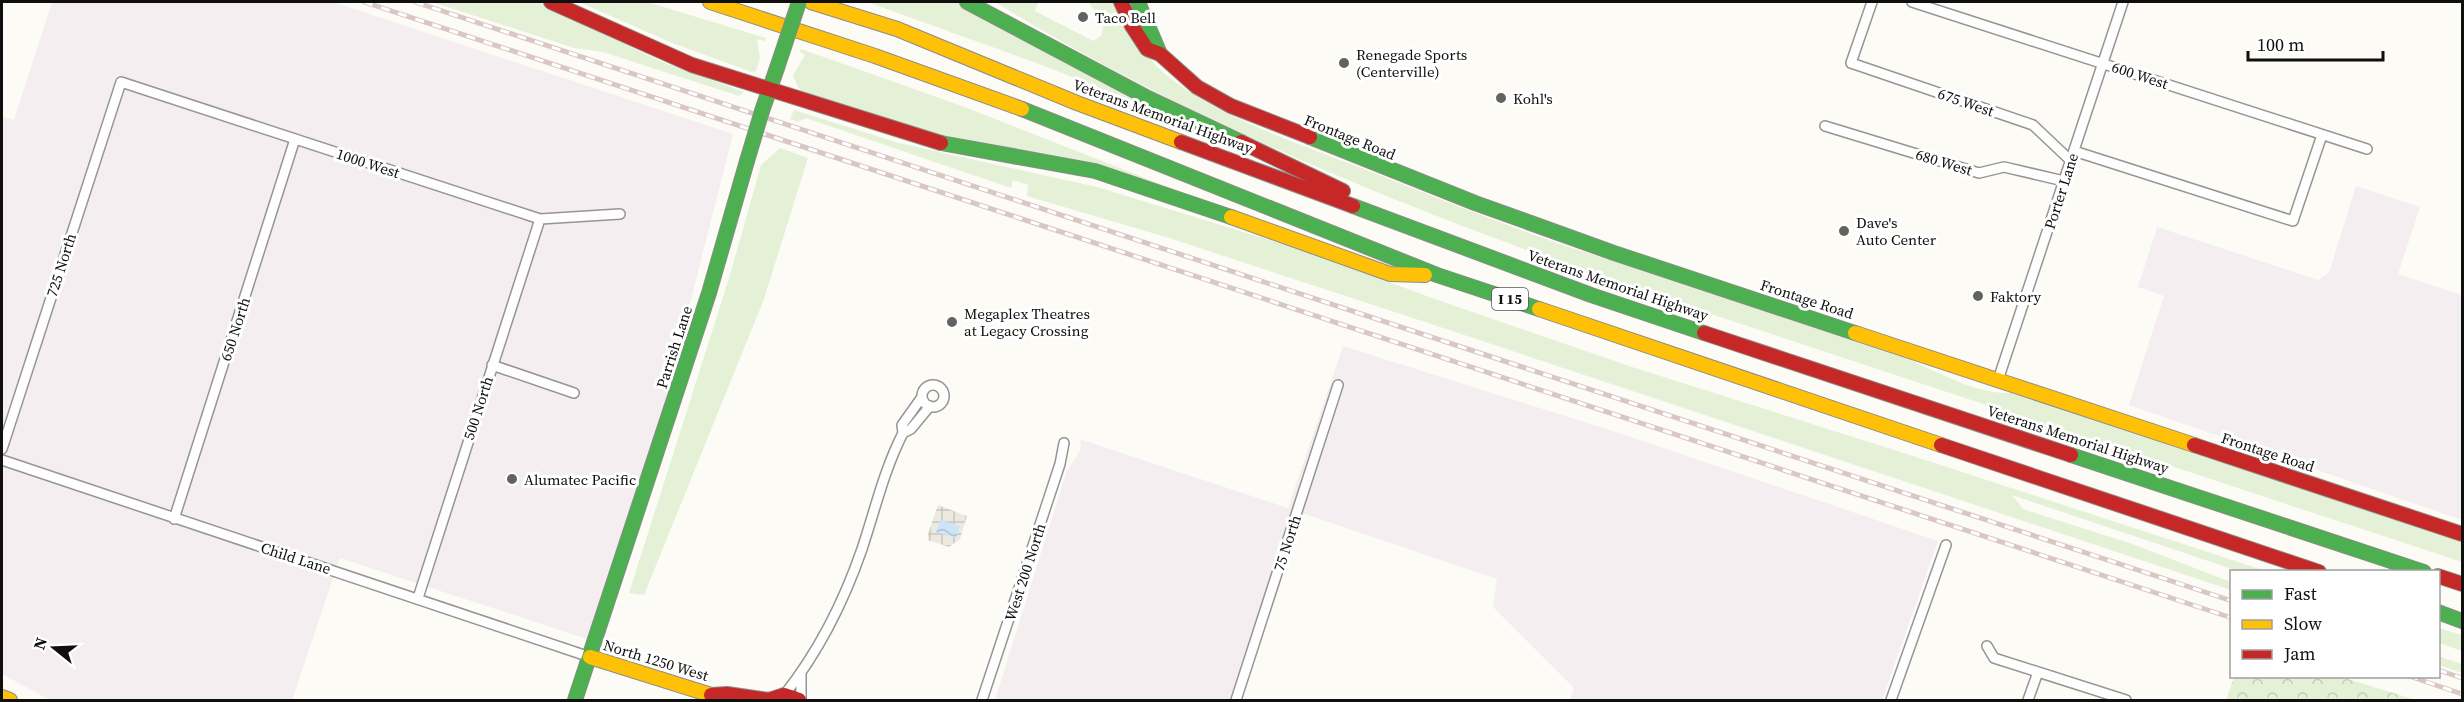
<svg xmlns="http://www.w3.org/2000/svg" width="2464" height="702" viewBox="0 0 2464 702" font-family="'Source Serif 4',serif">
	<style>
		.industrial { fill: #f4eef1 }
		.grass { fill: #e4f1d6 }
		.park { fill: url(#park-crowns) }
		.plaza { fill: url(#plaza-grid) }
		.water { fill: url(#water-waves) }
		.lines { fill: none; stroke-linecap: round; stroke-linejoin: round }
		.street-casing { stroke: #969593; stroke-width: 12 }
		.fast-casing { stroke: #8c8c89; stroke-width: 16 }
		.slow-casing { stroke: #8c8c89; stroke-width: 16 }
		.jam-casing { stroke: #8c8c89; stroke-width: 16 }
		.street { stroke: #fffefe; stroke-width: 9 }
		.fast { stroke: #4caf50; stroke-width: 14 }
		.slow { stroke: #ffc107; stroke-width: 14 }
		.jam { stroke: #c62828; stroke-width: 14 }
		.rail-casing { stroke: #d8c7c5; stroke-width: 5 }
		.rail { stroke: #fff; stroke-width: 3; stroke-dasharray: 9; stroke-linecap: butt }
		.fast-bridge-casing { stroke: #8c8c89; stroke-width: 16; stroke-linecap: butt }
		.fast-bridge { stroke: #4caf50; stroke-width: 14 }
		.poi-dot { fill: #626260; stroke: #fff; stroke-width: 2 }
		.labels { text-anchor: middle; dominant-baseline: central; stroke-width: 6; stroke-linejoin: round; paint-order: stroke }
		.shield { fill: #fff; stroke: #575757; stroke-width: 1.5 }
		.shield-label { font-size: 14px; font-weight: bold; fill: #0f0f0f }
		.poi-label { font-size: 15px; fill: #0f0f0f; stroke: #fff; text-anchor: start }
		.street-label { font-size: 15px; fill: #0f0f0f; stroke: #fff }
	</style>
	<defs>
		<pattern id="park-crowns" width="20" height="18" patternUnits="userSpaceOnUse" patternTransform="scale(1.5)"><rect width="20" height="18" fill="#e4f1d6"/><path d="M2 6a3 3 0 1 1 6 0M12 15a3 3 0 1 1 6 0" fill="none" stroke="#c2cdb6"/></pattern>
		<pattern id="plaza-grid" width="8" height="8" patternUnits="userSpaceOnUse" patternTransform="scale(1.5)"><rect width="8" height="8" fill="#eceae0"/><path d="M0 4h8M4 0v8" fill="none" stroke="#c9c8bf"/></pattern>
		<pattern id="water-waves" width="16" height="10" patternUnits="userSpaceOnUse" patternTransform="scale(1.5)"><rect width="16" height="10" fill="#cce4f5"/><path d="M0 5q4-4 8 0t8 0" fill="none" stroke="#aec2d1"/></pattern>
	</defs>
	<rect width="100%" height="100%" fill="#fcfbf5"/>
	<!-- industrial -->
	<path class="industrial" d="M52,2H333L733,134L656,437L590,640L340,558L292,700H50L2,674V117L14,120Z
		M2356,186L2420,207L2398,274L2462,295V520L2129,405L2164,296L2138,287L2157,227L2318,280L2329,273Z
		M1343,346L1616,432L1938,541L1882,700H1570L1574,688L1493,607L1497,579L1293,510L1233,700H995L1066,473L1081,449L1080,439L1288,508Z"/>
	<!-- grass -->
	<path class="grass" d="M432,2H539L662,62L744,92L739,96L603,52L574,48Z
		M579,2H647L766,38L765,41L757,39L760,58L756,71L752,72L670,42Z
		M867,2H959L1181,121L1042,65Z
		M995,2H1038L1035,11L1093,41L1101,36L1103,27L1089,2H1115C1131,34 1147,62 1178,84C1232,122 1297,143 1359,167C1453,204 1547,244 1645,270C1728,298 1813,323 1896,354C1933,368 1970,394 2011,393L2462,542V562L1629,287C1411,210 1192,124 995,2Z
		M801,49L962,106L1191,196L1088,162L939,135L805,94L798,87L793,75L805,55L800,52Z
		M794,110L899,143L1097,187L1302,250L1432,298L1632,367L1910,455L2266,571H2238L2012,495L2023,509L2132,544L2231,582V590L1422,321L1169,238L1027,196L1028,185L1013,180L1011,188L806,118L798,122L790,119Z
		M780,148L808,158L764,299L644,595L629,593L730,275L761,165Z
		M2439,628L2462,635V651L2439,643Z
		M2438,656L2462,664V673L2439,665Z"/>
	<!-- park -->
	<path class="park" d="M2234,677H2341L2416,700H2226Z"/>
	<!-- plaza -->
	<path class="plaza" d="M938,505L967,516L960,539L949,547L928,540V534Z"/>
	<!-- water -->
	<path class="water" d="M940,520L960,526L956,538L936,532Z"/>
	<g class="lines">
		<defs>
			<path id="street" d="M1872,2L1851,63L2033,125L2071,161
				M1912,2L2367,149
				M1825,126L1979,173L2004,167L2064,181
				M2074,151L2293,221L2322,135
				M492,365L574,393
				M1998,380L2123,2
				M922 396a11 11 0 1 1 22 0a11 11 0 1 1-22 0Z
				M903,433L911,429L930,406
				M2,449L121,82L540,219L620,214
				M2,460L590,657
				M174,519L295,139
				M418,598L540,219
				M1987,646L1994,658L2126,700
				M785,694C819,651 844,601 862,549C875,510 884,470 903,433L902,425L922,397
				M801,700V674
				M982,700L1060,464L1064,443
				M1236,700L1338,385
				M1891,700L1946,545
				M2028,700L2038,672"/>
			<path id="fast" d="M967,2L1148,98L1241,142
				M1138,2L1160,54
				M1022,109L1437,275L1539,309
				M762,111L777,68
				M1310,137L1475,203L1614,253L1855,333
				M941,143L1095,171L1231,217
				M1353,206L1591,295L1704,333
				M2071,455L2424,572
				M2438,612L2462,621
				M575,700L709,293L747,161"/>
			<path id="slow" d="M710,2L875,56L1022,109
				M811,2L897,29L1077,103L1181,142
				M1231,217L1390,274L1425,275
				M1539,309L1941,445
				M1855,333L2194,445
				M590,657L711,695L719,700
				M2,697L10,700"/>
			<path id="jam" d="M551,2L692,65L941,143
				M1121,2L1132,26L1147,49L1160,54L1197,87L1231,106L1310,137
				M1181,142L1353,206
				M1241,142L1343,191
				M1704,333L2071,455
				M1941,445L2319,572
				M2194,445L2462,534
				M2438,576L2462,584
				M711,695L727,694L769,700
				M769,700L784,695L799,700"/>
		</defs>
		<!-- street casing -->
		<use href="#street" class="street-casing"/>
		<!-- fast casing -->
		<use href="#fast" class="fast-casing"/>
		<!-- slow casing -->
		<use href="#slow" class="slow-casing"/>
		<!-- jam casing -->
		<use href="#jam" class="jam-casing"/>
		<!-- street -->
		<use href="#street" class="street"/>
		<!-- fast -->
		<use href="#fast" class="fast"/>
		<!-- slow -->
		<use href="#slow" class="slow"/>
		<!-- jam -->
		<use href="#jam" class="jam"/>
		<defs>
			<path id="rail" d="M364,2L2232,618
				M415,2L2232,601
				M2438,670L2462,678
				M2409,676L2462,694"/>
		</defs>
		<!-- rail casing -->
		<use href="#rail" class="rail-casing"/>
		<!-- rail -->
		<use href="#rail" class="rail"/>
		<defs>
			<path id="fast-bridge" d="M777,68L799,2
				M747,161L762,111"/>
		</defs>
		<!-- fast-bridge casing -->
		<use href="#fast-bridge" class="fast-bridge-casing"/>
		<!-- fast-bridge -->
		<use href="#fast-bridge" class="fast-bridge"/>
	</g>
	<!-- markers -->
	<g class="poi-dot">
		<circle cx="1083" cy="17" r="6"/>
		<circle cx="1344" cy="63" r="6"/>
		<circle cx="1501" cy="98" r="6"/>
		<circle cx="1844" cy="231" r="6"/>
		<circle cx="1978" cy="296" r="6"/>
		<circle cx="952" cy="322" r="6"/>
		<circle cx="512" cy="479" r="6"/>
	</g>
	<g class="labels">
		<!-- shield labels -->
		<rect class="shield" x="1492" y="288" width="36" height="22" rx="4.5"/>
		<g class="shield-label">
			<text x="1510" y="299">I 15</text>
		</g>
		<!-- poi labels -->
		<g class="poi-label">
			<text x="1095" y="17">Taco Bell</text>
			<text x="1356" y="54">Renegade Sports<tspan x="1356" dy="17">(Centerville)</tspan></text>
			<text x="1513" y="98">Kohl's</text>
			<text x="1856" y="222">Dave's<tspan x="1856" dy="17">Auto Center</tspan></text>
			<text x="1990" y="296">Faktory</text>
			<text x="964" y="313">Megaplex Theatres<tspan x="964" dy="17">at Legacy Crossing</tspan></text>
			<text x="524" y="479">Alumatec Pacific</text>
		</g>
		<!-- street labels -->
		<g class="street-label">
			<text transform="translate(2140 75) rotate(18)">600 West</text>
			<text transform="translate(1966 102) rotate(19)">675 West</text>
			<text transform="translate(1163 116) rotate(20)">Veterans Memorial Highway</text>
			<text transform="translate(1350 137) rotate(22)">Frontage Road</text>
			<text transform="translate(1944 162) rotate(17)">680 West</text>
			<text transform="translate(368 163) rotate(18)">1000 West</text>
			<text transform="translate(2061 191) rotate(-72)">Porter Lane</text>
			<text transform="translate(61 265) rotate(-72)">725 North</text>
			<text transform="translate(1618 285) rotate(19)">Veterans Memorial Highway</text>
			<text transform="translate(1807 299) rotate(18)">Frontage Road</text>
			<text transform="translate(235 329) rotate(-72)">650 North</text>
			<text transform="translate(674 347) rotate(-72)">Parrish Lane</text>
			<text transform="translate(478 408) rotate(-72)">500 North</text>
			<text transform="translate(2078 439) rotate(18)">Veterans Memorial Highway</text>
			<text transform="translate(2268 452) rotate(18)">Frontage Road</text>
			<text transform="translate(1287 543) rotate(-72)">75 North</text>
			<text transform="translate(296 558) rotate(18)">Child Lane</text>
			<text transform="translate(1025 572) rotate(-72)">West 200 North</text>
			<text transform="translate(656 660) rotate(17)">North 1250 West</text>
		</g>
	</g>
	<!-- border -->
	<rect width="2464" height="702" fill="none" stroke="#0f0f0f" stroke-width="6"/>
	<!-- legend -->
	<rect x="2230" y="570" width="210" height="108" fill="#ffffff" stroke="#9f9f9f" stroke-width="1.5"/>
	<rect x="2242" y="590" width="30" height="9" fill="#4caf50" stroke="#9f9f9f" stroke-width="1.5"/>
	<text x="2284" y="600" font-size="18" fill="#0f0f0f">Fast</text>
	<rect x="2242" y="620" width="30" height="9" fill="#ffc107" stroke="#9f9f9f" stroke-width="1.5"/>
	<text x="2284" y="630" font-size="18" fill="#0f0f0f">Slow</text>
	<rect x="2242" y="650" width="30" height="9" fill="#c62828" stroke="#9f9f9f" stroke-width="1.5"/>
	<text x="2284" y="660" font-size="18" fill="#0f0f0f">Jam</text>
	<!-- north arrow -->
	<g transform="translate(54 648) rotate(288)" stroke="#ffffff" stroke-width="4.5" paint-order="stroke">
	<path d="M0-4.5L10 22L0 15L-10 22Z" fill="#0f0f0f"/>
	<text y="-9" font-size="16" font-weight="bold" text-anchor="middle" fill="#0f0f0f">N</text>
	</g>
	<!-- scale -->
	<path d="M2248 51v9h135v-9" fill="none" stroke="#0f0f0f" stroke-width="3"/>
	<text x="2257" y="51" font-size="18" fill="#0f0f0f" stroke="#ffffff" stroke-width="4.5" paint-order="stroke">100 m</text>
</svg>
